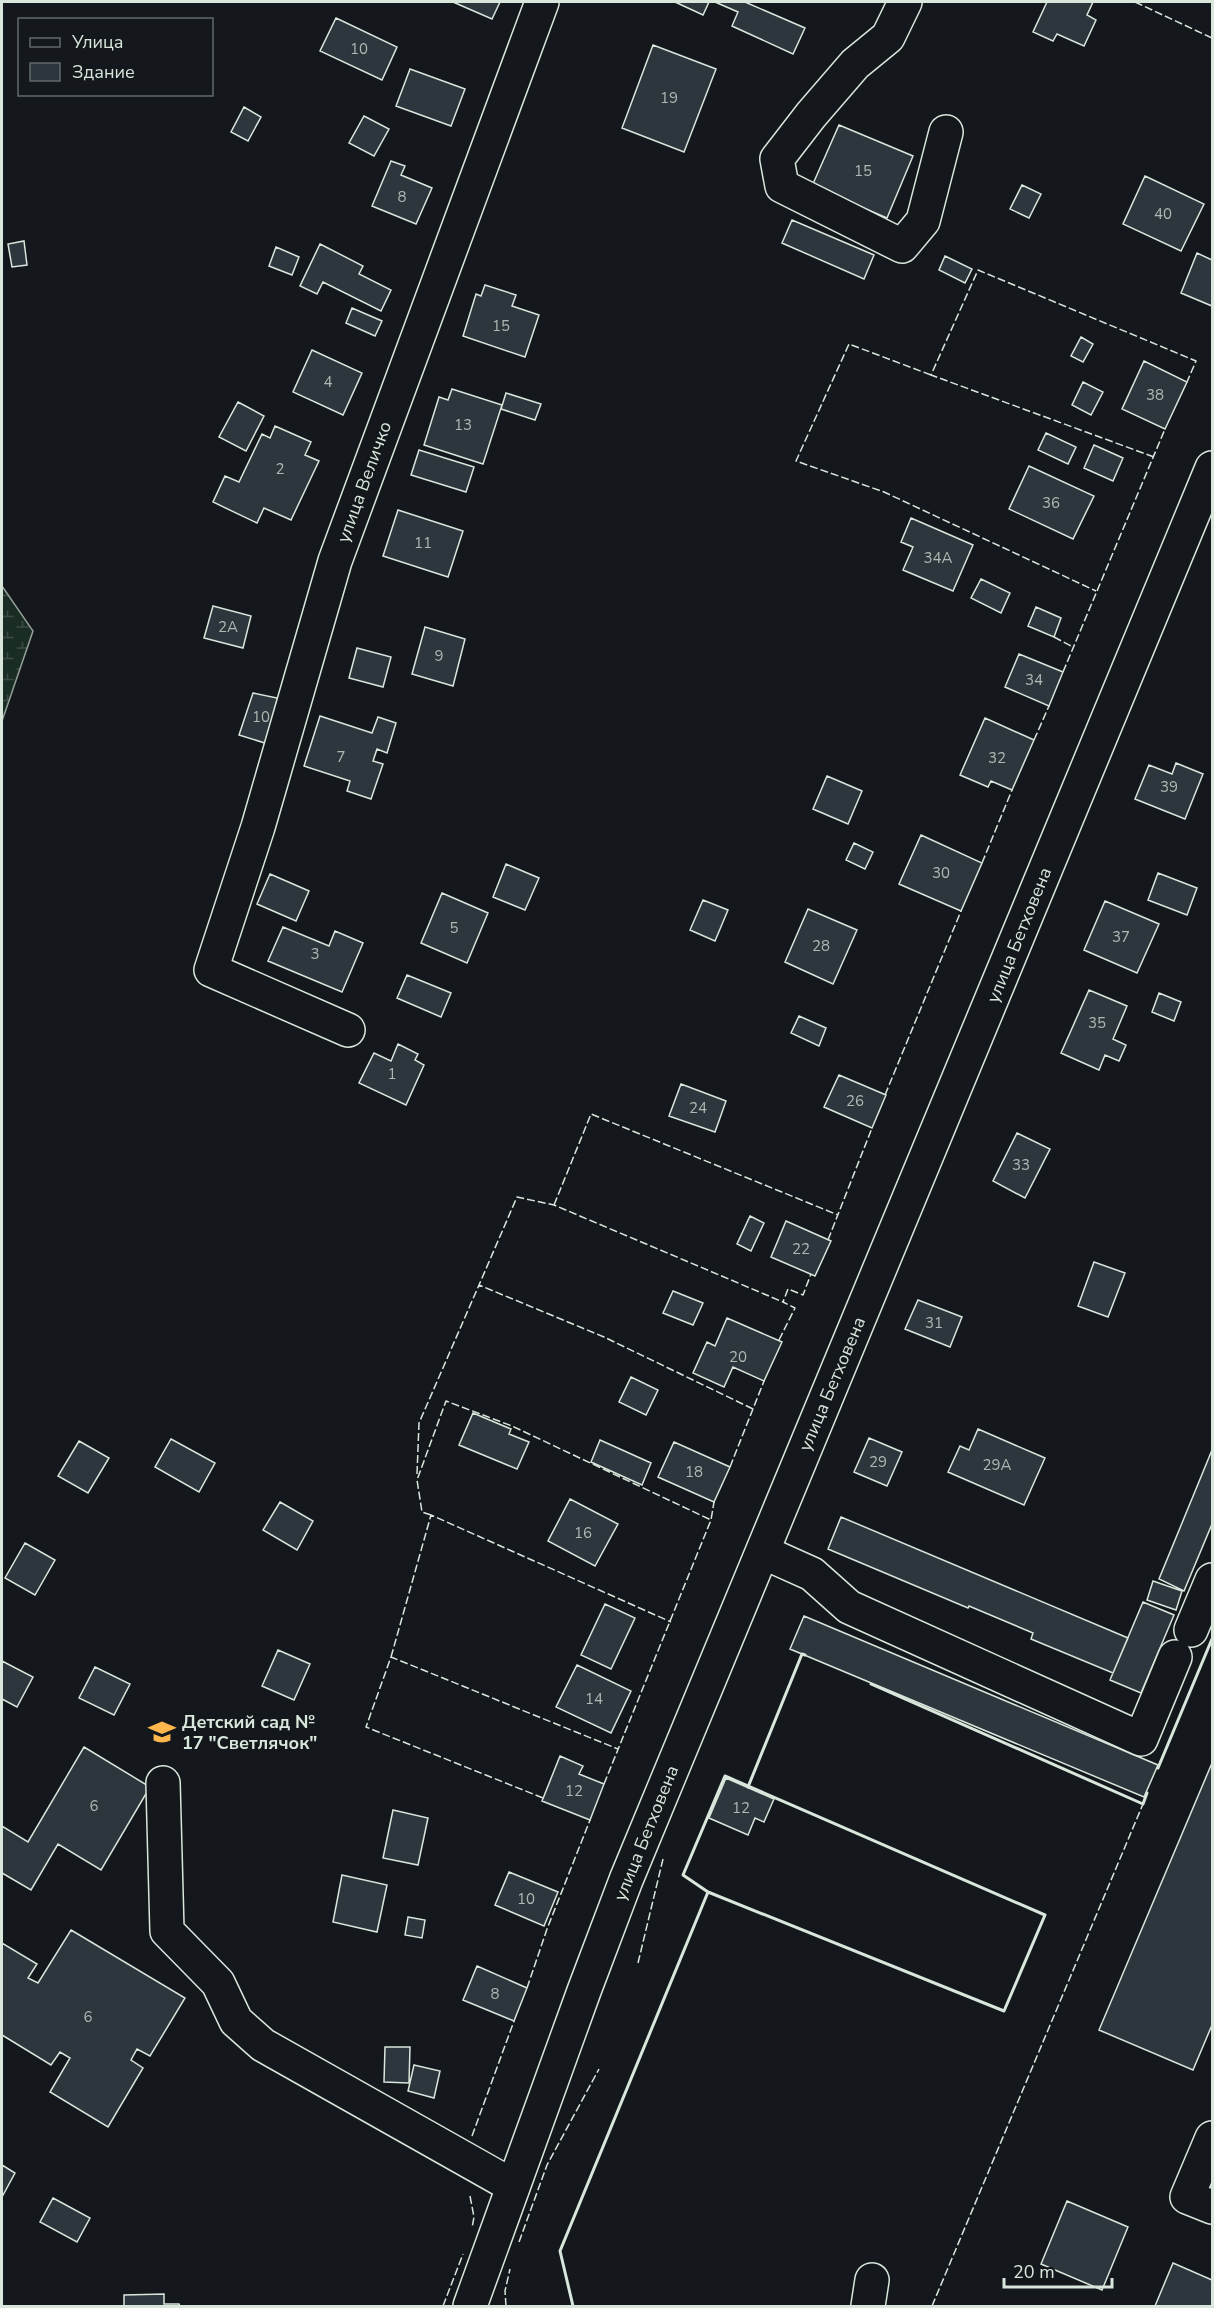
<svg xmlns="http://www.w3.org/2000/svg" width="1214" height="2308" viewBox="0 0 1214 2308" font-family="'Nunito Sans',sans-serif">
	<style>
		.wetland { fill: url(#wetland-marsh); stroke: #939e99; stroke-width: 1.5 }
		.building { fill: #2c363c; stroke: #d8e6dc; stroke-width: 1.5 }
		.lines { fill: none; stroke-linecap: round; stroke-linejoin: round }
		.minor-casing { stroke: #d8e6dc; stroke-width: 36 }
		.major-casing { stroke: #d8e6dc; stroke-width: 36 }
		.minor { stroke: #14181c; stroke-width: 33 }
		.major { stroke: #14181c; stroke-width: 33 }
		.fence { stroke: #d8e6dc; stroke-width: 1.5; stroke-dasharray: 8 3; stroke-linecap: butt }
		.wall { stroke: #d8e6dc; stroke-width: 3 }
		.labels { text-anchor: middle; dominant-baseline: central; stroke-width: 4.5; stroke-linejoin: round; paint-order: stroke }
		.number-label { font-size: 15px; fill: #adbab4 }
		.street-label { font-size: 18px; fill: #d8e6dc; stroke: #14181c }
		.poi-label { font-size: 18px; font-weight: bold; fill: #d8e6dc; stroke: #14181c; text-anchor: start }
	</style>
	<defs>
		<pattern id="wetland-marsh" width="20" height="14" patternUnits="userSpaceOnUse" patternTransform="scale(1.5)"><rect width="20" height="14" fill="#1a2d24"/><path d="M1 5h8M5 5V1M11 12h8M15 12V8" fill="none" stroke="#3b4b43"/></pattern>
	</defs>
	<rect width="100%" height="100%" fill="#14181c"/>
	<!-- wetland -->
	<path class="wetland" d="M2,586L33,631L2,721Z"/>
	<!-- building -->
	<path class="building" d="M453,2H500L492,19Z
		M675,2H709L703,15Z
		M715,2H745L805,28L793,54L732,26L738,12Z
		M1047,2H1093L1087,15L1096,20L1084,46L1057,34L1053,41L1033,32Z
		M336,18L397,47L382,80L320,51Z
		M653,45L716,69L684,152L622,128Z
		M410,69L465,89L451,126L396,106Z
		M244,107L261,117L248,141L231,132Z
		M364,116L389,129L374,156L349,143Z
		M839,125L913,156L887,218L812,186Z
		M391,161L405,166L401,175L432,188L416,224L372,206Z
		M1145,176L1204,204L1181,251L1123,224Z
		M1022,185L1041,194L1029,218L1010,209Z
		M792,220L874,255L864,279L782,243Z
		M24,241L27,265L12,267L8,244Z
		M320,244L363,266L359,274L391,290L381,311L323,282L317,294L300,286Z
		M276,247L299,257L292,275L269,266Z
		M1197,253L1212,260V306L1181,293Z
		M945,256L972,269L965,283L939,270Z
		M485,285L516,295L512,306L539,315L525,357L463,336L476,294L481,296Z
		M352,308L382,321L375,336L346,323Z
		M1081,337L1093,344L1083,362L1071,356Z
		M312,350L362,373L343,415L293,392Z
		M1144,361L1187,382L1165,429L1122,409Z
		M1083,382L1103,392L1091,415L1072,405Z
		M452,389L502,405L483,464L424,445L439,397L448,400Z
		M506,393L541,404L535,420L501,409Z
		M238,402L264,416L246,451L219,437Z
		M275,426L311,442L305,455L319,461L291,520L264,508L257,523L213,502L225,476L239,482L262,434L270,438Z
		M1046,433L1076,447L1068,464L1038,450Z
		M1094,445L1123,458L1113,481L1084,468Z
		M419,450L474,467L466,492L411,475Z
		M1029,466L1094,496L1073,539L1009,509Z
		M398,510L463,531L448,577L383,556Z
		M911,518L973,545L953,591L903,570L913,547L901,542Z
		M981,579L1010,593L1001,613L971,598Z
		M213,606L251,616L243,648L204,638Z
		M1036,607L1061,618L1054,637L1028,626Z
		M425,627L465,639L453,686L412,674Z
		M357,648L391,657L383,687L349,678Z
		M1019,654L1063,672L1049,706L1005,687Z
		M253,693L282,699L268,744L239,735Z
		M320,716L372,733L378,717L396,723L387,753L377,749L373,761L383,764L371,799L347,791L350,781L304,766Z
		M985,718L1034,740L1012,790L991,781L988,787L960,775Z
		M1176,763L1203,774L1185,819L1135,799L1149,765L1172,774Z
		M827,776L862,791L848,824L813,809Z
		M921,835L982,863L961,911L899,884Z
		M854,843L873,852L865,869L846,860Z
		M506,864L539,878L525,910L493,897Z
		M1158,873L1197,888L1187,915L1148,900Z
		M270,874L309,891L296,921L257,904Z
		M442,893L488,913L467,963L421,943Z
		M703,900L728,910L715,941L690,930Z
		M1105,901L1159,924L1137,973L1084,950Z
		M808,909L857,930L833,984L785,962Z
		M283,927L329,946L335,931L363,943L342,992L268,961Z
		M407,975L451,993L441,1017L397,998Z
		M1089,990L1127,1006L1113,1039L1126,1045L1119,1061L1105,1055L1099,1070L1061,1053Z
		M1159,993L1181,1002L1174,1021L1152,1012Z
		M799,1016L826,1028L819,1046L791,1033Z
		M398,1044L418,1054L415,1060L424,1065L406,1105L359,1083L374,1053L391,1061Z
		M839,1075L886,1095L872,1128L824,1107Z
		M681,1084L726,1101L715,1132L669,1116Z
		M1017,1133L1050,1149L1025,1198L993,1181Z
		M750,1216L764,1223L751,1251L737,1244Z
		M786,1221L831,1241L815,1276L771,1257Z
		M1094,1262L1125,1273L1108,1317L1078,1306Z
		M673,1291L703,1303L693,1325L663,1313Z
		M918,1300L962,1317L950,1347L905,1329Z
		M727,1318L782,1342L764,1381L733,1367L724,1387L693,1373L707,1342L715,1346Z
		M631,1377L658,1390L646,1415L619,1402Z
		M473,1413L511,1429L509,1434L529,1442L517,1469L459,1445Z
		M978,1429L1045,1458L1024,1505L948,1472L960,1446L969,1450Z
		M869,1438L902,1452L887,1486L854,1472Z
		M171,1439L215,1463L199,1492L155,1467Z
		M600,1440L651,1463L642,1485L591,1462Z
		M79,1441L109,1458L88,1493L58,1476Z
		M674,1442L730,1467L714,1502L658,1477Z
		M1212,1450V1524L1184,1591L1159,1579Z
		M570,1499L618,1524L595,1566L548,1541Z
		M280,1502L313,1521L297,1550L263,1530Z
		M841,1517L1128,1638L1113,1673L1031,1639L1033,1633L969,1606L968,1608L828,1549Z
		M25,1543L55,1560L35,1595L5,1578Z
		M1153,1581L1182,1591L1176,1610L1147,1600Z
		M1143,1602L1174,1615L1141,1693L1110,1680Z
		M605,1604L635,1618L611,1669L581,1655Z
		M804,1616L1158,1765L1144,1797L790,1649Z
		M278,1650L310,1664L294,1700L262,1686Z
		M2,1661L33,1677L17,1707L2,1699Z
		M577,1665L631,1691L611,1733L556,1707Z
		M95,1667L130,1684L114,1715L79,1698Z
		M84,1747L150,1787L101,1870L58,1844L31,1890L2,1873V1826L28,1842Z
		M560,1756L583,1766L579,1774L604,1784L590,1820L542,1801Z
		M1212,1763V2025L1193,2070L1099,2030Z
		M726,1778L774,1799L764,1822L755,1818L748,1835L709,1818Z
		M393,1810L428,1818L418,1865L383,1858Z
		M509,1872L558,1892L544,1926L495,1905Z
		M342,1875L387,1885L377,1932L333,1922Z
		M408,1917L425,1920L422,1938L405,1935Z
		M71,1930L185,1998L150,2056L137,2049L131,2060L143,2068L108,2127L50,2092L70,2058L60,2052L51,2065L2,2035V1943L37,1964L28,1978L38,1983Z
		M477,1966L527,1988L514,2021L463,2000Z
		M385,2047H410L409,2083L384,2082Z
		M414,2065L440,2071L434,2098L408,2091Z
		M2,2165L15,2173L2,2197Z
		M53,2198L90,2218L77,2242L40,2222Z
		M1067,2201L1128,2227L1102,2290L1041,2264Z
		M1173,2263L1212,2280V2306H1155Z
		M164,2294V2304H179L180,2306H124V2295Z"/>
	<g class="lines">
		<defs>
			<path id="minor" d="M905,2L888,37L855,64L811,115L777,159L782,186L902,246L923,221L946,132
				M348,1030L211,970L258,827L335,561L542,2
				M763,1552L812,1574L849,1607L1141,1739L1175,1657
				M1191,1630L1212,1580
				M163,1783L167,1931L218,1983L236,2021L263,2045L513,2186
				M1212,2138L1187,2197L1212,2207
				M868,2306L872,2280"/>
			<path id="major" d="M470,2306L584,1991L626,1880L1212,468"/>
		</defs>
		<!-- minor casing -->
		<use href="#minor" class="minor-casing"/>
		<!-- major casing -->
		<use href="#major" class="major-casing"/>
		<!-- minor -->
		<use href="#minor" class="minor"/>
		<!-- major -->
		<use href="#major" class="major"/>
		<!-- fence -->
		<path class="fence" d="M1135,2L1212,38
			M931,375L849,344L796,461L884,492L1096,591
			M1154,457L931,375L978,270L1196,361L1187,382
			M1054,637L1073,647
			M1063,672L1165,429
			M1034,740L1049,706
			M982,863L1012,790
			M885,1095L961,911
			M554,1205L591,1114L838,1215
			M828,1240L872,1128
			M779,1340L795,1308L783,1302L788,1289L803,1295L811,1274
			M753,1409L604,1337L479,1285L517,1197L554,1205L783,1302
			M730,1467L764,1381
			M417,1474L419,1423L479,1285
			M431,1515L422,1512L417,1480L446,1401L512,1426L711,1520
			M391,1657L431,1515L671,1622
			M604,1784L711,1520L714,1502
			M543,1798L366,1727L391,1657L618,1749
			M638,1963L663,1859
			M527,1988L547,1929L590,1820
			M472,2136L514,2021
			M470,2196L474,2217L472,2228
			M519,2242L547,2165L599,2069
			M443,2306L463,2254
			M506,2306L505,2291L510,2269
			M932,2306L1143,1804"/>
		<!-- wall -->
		<path class="wall" d="M871,1684L1143,1804L1147,1793
			M1158,1768L1212,1639
			M725,1776L1045,1915L1004,2011L708,1892L683,1875Z
			M748,1787L802,1654L805,1655
			M573,2306L560,2251L708,1892"/>
	</g>
	<!-- icons -->
	<defs>
		<symbol id="school-bare" viewBox="-9 -9 18 18"><path d="M0-5L7-2L0 1L-7-2ZM-4 1L0 2.5L4 1V4Q0 6-4 4Z" fill="#ffb74d" stroke="#14181c" stroke-width="2.5" paint-order="stroke"/></symbol>
	</defs>
	<g fill-rule="evenodd">
		<use href="#school-bare" x="143" y="1713" width="38" height="38"/>
	</g>
	<g class="labels">
		<!-- number labels -->
		<g class="number-label">
			<text x="359" y="49">10</text>
			<text x="669" y="98">19</text>
			<text x="863" y="171">15</text>
			<text x="402" y="197">8</text>
			<text x="1163" y="214">40</text>
			<text x="501" y="326">15</text>
			<text x="328" y="382">4</text>
			<text x="1155" y="395">38</text>
			<text x="463" y="425">13</text>
			<text x="280" y="469">2</text>
			<text x="1051" y="503">36</text>
			<text x="423" y="543">11</text>
			<text x="938" y="558">34А</text>
			<text x="228" y="627">2А</text>
			<text x="439" y="656">9</text>
			<text x="1034" y="680">34</text>
			<text x="261" y="717">10</text>
			<text x="341" y="757">7</text>
			<text x="997" y="758">32</text>
			<text x="1169" y="787">39</text>
			<text x="941" y="873">30</text>
			<text x="454" y="928">5</text>
			<text x="1121" y="937">37</text>
			<text x="821" y="946">28</text>
			<text x="315" y="954">3</text>
			<text x="1097" y="1023">35</text>
			<text x="392" y="1074">1</text>
			<text x="855" y="1101">26</text>
			<text x="698" y="1108">24</text>
			<text x="1021" y="1165">33</text>
			<text x="801" y="1249">22</text>
			<text x="934" y="1323">31</text>
			<text x="738" y="1357">20</text>
			<text x="878" y="1462">29</text>
			<text x="997" y="1465">29А</text>
			<text x="694" y="1472">18</text>
			<text x="583" y="1533">16</text>
			<text x="594" y="1699">14</text>
			<text x="574" y="1791">12</text>
			<text x="94" y="1806">6</text>
			<text x="741" y="1808">12</text>
			<text x="526" y="1899">10</text>
			<text x="495" y="1994">8</text>
			<text x="88" y="2017">6</text>
		</g>
		<!-- street labels -->
		<g class="street-label">
			<text transform="translate(364 482) rotate(-70)">улица Величко</text>
			<text transform="translate(1019 935) rotate(-68)">улица Бетховена</text>
			<text transform="translate(832 1384) rotate(-67)">улица Бетховена</text>
			<text transform="translate(646 1833) rotate(-68)">улица Бетховена</text>
		</g>
		<!-- poi labels -->
		<g class="poi-label">
			<text x="182" y="1722">Детский сад №<tspan x="182" dy="21">17 "Светлячок"</tspan></text>
		</g>
	</g>
	<!-- border -->
	<rect width="1214" height="2308" fill="none" stroke="#d8e6dc" stroke-width="6"/>
	<!-- legend -->
	<rect x="18" y="18" width="195" height="78" fill="#14181c" stroke="#626a69" stroke-width="1.5"/>
	<rect x="30" y="38" width="30" height="9" fill="#14181c" stroke="#626a69" stroke-width="1.5"/>
	<text x="72" y="48" font-size="18" fill="#d8e6dc">Улица</text>
	<rect x="30" y="63" width="30" height="18" fill="#2c363c" stroke="#626a69" stroke-width="1.5"/>
	<text x="72" y="78" font-size="18" fill="#d8e6dc">Здание</text>
	<!-- scale -->
	<path d="M1004 2278v9h108v-9" fill="none" stroke="#d8e6dc" stroke-width="3"/>
	<text x="1013" y="2278" font-size="18" fill="#d8e6dc" stroke="#14181c" stroke-width="4.5" paint-order="stroke">20 m</text>
</svg>
